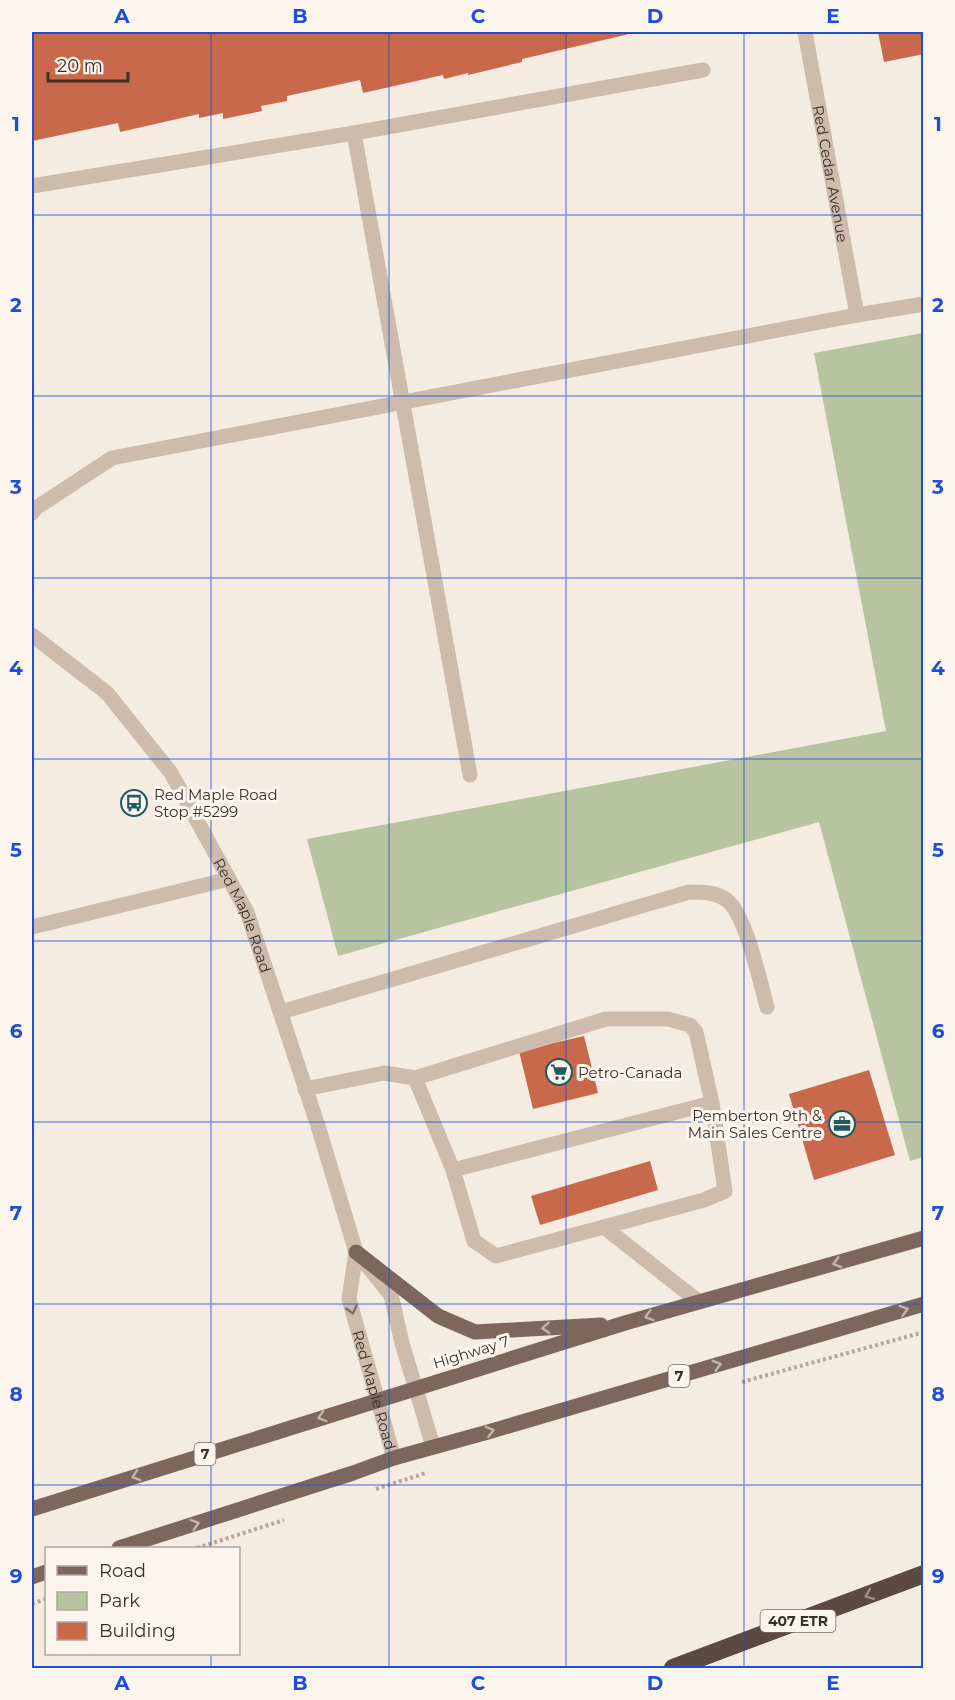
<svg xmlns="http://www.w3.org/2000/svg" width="955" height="1700" viewBox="0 0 955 1700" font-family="Montserrat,sans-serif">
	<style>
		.green { fill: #b8c4a0 }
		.building { fill: #c8694b }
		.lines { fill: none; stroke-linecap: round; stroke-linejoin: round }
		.path { stroke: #b9a596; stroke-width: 4; stroke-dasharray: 3 3; stroke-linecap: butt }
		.minor { stroke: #cdbbac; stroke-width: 15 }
		.major { stroke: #7d675c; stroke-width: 15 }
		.highway { stroke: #5c4a42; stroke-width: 18 }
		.oneway { stroke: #c2b5ac }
		.oneway2 { stroke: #7d6f65 }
		.oneway3 { stroke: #9c8e87 }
		.grid { fill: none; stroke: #1d4ed8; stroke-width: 1.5; stroke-opacity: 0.55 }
		.labels { text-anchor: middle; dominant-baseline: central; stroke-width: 6; stroke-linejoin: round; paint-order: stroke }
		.shield { fill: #fbf5ee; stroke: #756b66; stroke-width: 1.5 }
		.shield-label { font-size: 14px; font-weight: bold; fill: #3b302b }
		.street-label { font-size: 15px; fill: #3b302b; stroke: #fbf5ee }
		.poi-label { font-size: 15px; fill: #3b302b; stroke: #fbf5ee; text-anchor: start }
		.neatline { fill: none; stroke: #1d4ed8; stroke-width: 2 }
		.grid-label { font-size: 20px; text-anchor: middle; font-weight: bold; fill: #1d4ed8 }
	</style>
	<rect width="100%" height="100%" fill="#f4ebe1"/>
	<!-- green -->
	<path class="green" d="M923,333V1157L910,1161L819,822L338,956L307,839L886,731L814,353Z"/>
	<!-- building -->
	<path class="building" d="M32,32H638L522,59V62L468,75V73L444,79L443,75L363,93L360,80L287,96V101L261,106L262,111L223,119V113L199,118V114L120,132L118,123L32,141Z
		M878,32H924V54L884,62Z
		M584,1036L598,1093L533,1109L519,1051Z
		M869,1070L895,1155L814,1180L789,1094Z
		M650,1161L658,1190L540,1225L531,1196Z"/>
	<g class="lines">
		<!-- path -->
		<path class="path" d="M742,1382L924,1332
			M376,1489L426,1473
			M197,1548L284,1520
			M32,1604L46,1599"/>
		<!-- minor -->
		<g class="minor">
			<path id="s1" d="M805,32L857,315"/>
			<path d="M354,133L470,775"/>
			<path d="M32,186L354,133L703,70"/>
			<path d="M32,513L36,508L112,458L857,315L924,304"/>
			<path id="s2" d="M32,635L107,693L171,773L247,912L318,1126L356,1252L391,1295L402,1343L433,1446"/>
			<path d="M32,927L229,879"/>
			<path d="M281,1012L689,892C703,892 718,892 729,902C747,920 760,982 767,1007"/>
			<path d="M415,1078L606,1019H668L690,1025L696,1032L712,1103L725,1191L704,1200L496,1256L474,1241L453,1170"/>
			<path d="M305,1089L384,1073L415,1078L453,1170L712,1103"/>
			<path d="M604,1227L699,1302"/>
			<path id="s3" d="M356,1252L349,1299L394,1458"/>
		</g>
		<!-- major -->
		<path class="major" d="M356,1252L438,1316L475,1332L601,1325
			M32,1509L625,1323L924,1238
			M119,1548L353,1473L394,1458L488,1432L924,1304
			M32,1577L46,1572"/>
		<!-- highway -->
		<path class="highway" d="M673,1668L924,1574"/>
	</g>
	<!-- one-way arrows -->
	<defs><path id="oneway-chevron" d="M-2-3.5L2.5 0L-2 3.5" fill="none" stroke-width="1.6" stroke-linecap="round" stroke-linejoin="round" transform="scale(1.5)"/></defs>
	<g class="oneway">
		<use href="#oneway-chevron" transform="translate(837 1263) rotate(164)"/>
		<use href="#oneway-chevron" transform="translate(904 1310) rotate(-16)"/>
		<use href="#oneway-chevron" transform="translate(649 1316) rotate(164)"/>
		<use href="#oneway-chevron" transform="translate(546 1328) rotate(177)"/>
		<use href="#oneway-chevron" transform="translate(717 1365) rotate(-16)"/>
		<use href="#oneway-chevron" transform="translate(322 1417) rotate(162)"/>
		<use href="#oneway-chevron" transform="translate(490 1431) rotate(-15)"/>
		<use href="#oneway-chevron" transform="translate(136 1476) rotate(162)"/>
		<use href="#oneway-chevron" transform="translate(195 1524) rotate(-18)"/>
	</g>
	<use class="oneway2" href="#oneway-chevron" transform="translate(352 1310) rotate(75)"/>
	<use class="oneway3" href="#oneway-chevron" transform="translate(869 1595) rotate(159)"/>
	<!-- grid -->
	<path class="grid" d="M211,32V1548M389,32V1668M566,32V1668M744,32V1668M32,215H924M32,396H924M32,578H924M32,759H924M32,941H924M32,1122H924M32,1304H924M32,1485H924M211,1654V1668"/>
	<!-- icons -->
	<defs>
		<symbol id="bus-ring" viewBox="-11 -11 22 22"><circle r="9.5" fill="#fbf5ee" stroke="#1f5a5e" stroke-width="1.5"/><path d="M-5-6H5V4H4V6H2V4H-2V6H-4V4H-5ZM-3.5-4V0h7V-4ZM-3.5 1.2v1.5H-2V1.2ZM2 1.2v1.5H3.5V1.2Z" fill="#1f5a5e"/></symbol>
		<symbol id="supermarket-ring" viewBox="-11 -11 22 22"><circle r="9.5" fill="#fbf5ee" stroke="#1f5a5e" stroke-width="1.5"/><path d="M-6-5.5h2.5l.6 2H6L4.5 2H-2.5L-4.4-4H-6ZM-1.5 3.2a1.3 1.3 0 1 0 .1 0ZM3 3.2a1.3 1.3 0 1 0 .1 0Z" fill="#1f5a5e"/></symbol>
		<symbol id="office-ring" viewBox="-11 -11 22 22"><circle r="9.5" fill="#fbf5ee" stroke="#1f5a5e" stroke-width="1.5"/><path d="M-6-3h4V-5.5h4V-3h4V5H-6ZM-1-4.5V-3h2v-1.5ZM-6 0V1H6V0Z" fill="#1f5a5e"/></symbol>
	</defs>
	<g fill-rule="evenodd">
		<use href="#bus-ring" x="119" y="788" width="30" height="30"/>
		<use href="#supermarket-ring" x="544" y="1057" width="30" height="30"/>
		<use href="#office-ring" x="827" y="1109" width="30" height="30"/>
	</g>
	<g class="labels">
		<!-- shield labels -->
		<g class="shield">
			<rect x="668.5" y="1365" width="21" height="22" rx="4.5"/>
			<rect x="194.5" y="1443" width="21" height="22" rx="4.5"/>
			<rect x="760.5" y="1610" width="75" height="22" rx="4.5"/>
		</g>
		<g class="shield-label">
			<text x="679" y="1376">7</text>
			<text x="205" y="1454">7</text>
			<text x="798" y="1621">407 ETR</text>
		</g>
		<!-- street labels -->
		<g class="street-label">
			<text stroke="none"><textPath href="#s1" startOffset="144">Red Cedar Avenue</textPath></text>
			<text stroke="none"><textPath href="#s2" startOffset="357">Red Maple Road</textPath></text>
			<text transform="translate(471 1352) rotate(-17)">Highway 7</text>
			<text stroke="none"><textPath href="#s3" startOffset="142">Red Maple Road</textPath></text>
		</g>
		<!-- poi labels -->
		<g class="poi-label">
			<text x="154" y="794">Red Maple Road<tspan x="154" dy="17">Stop #5299</tspan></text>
			<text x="578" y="1072">Petro-Canada</text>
			<text x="822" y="1115" text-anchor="end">Pemberton 9th &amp;<tspan x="822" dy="17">Main Sales Centre</tspan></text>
		</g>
	</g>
	<!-- border -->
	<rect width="955" height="1700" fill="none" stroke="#fbf5ee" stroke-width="66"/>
	<!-- legend -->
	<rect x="45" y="1547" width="195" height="108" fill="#fbf5ee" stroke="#aea6a0" stroke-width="1.5"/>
	<rect x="57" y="1566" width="30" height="9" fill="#7d675c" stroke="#aea6a0" stroke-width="1.5"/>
	<text x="99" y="1577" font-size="18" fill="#3b302b">Road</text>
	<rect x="57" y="1592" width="30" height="18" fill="#b8c4a0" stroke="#aea6a0" stroke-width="1.5"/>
	<text x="99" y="1607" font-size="18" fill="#3b302b">Park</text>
	<rect x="57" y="1622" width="30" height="18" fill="#c8694b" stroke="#aea6a0" stroke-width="1.5"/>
	<text x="99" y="1637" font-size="18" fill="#3b302b">Building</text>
	<!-- scale -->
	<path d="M48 72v9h80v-9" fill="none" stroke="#3b302b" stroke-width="3"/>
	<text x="57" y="72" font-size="18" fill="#3b302b" stroke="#fbf5ee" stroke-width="4.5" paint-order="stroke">20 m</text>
	<rect x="33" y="33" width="889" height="1634" class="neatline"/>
	<g class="grid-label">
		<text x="122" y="23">A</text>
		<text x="300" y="23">B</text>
		<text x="478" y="23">C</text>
		<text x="655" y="23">D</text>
		<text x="833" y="23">E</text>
		<text x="16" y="131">1</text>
		<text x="938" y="131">1</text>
		<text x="16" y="312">2</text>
		<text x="938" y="312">2</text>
		<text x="16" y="494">3</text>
		<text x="938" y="494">3</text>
		<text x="16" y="675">4</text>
		<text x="938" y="675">4</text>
		<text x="16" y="857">5</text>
		<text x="938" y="857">5</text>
		<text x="16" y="1038">6</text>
		<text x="938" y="1038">6</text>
		<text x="16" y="1220">7</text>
		<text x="938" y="1220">7</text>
		<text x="16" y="1401">8</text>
		<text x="938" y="1401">8</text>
		<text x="16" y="1583">9</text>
		<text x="938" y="1583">9</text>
		<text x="122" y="1690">A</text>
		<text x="300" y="1690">B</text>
		<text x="478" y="1690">C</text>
		<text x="655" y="1690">D</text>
		<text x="833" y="1690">E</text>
	</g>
</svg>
